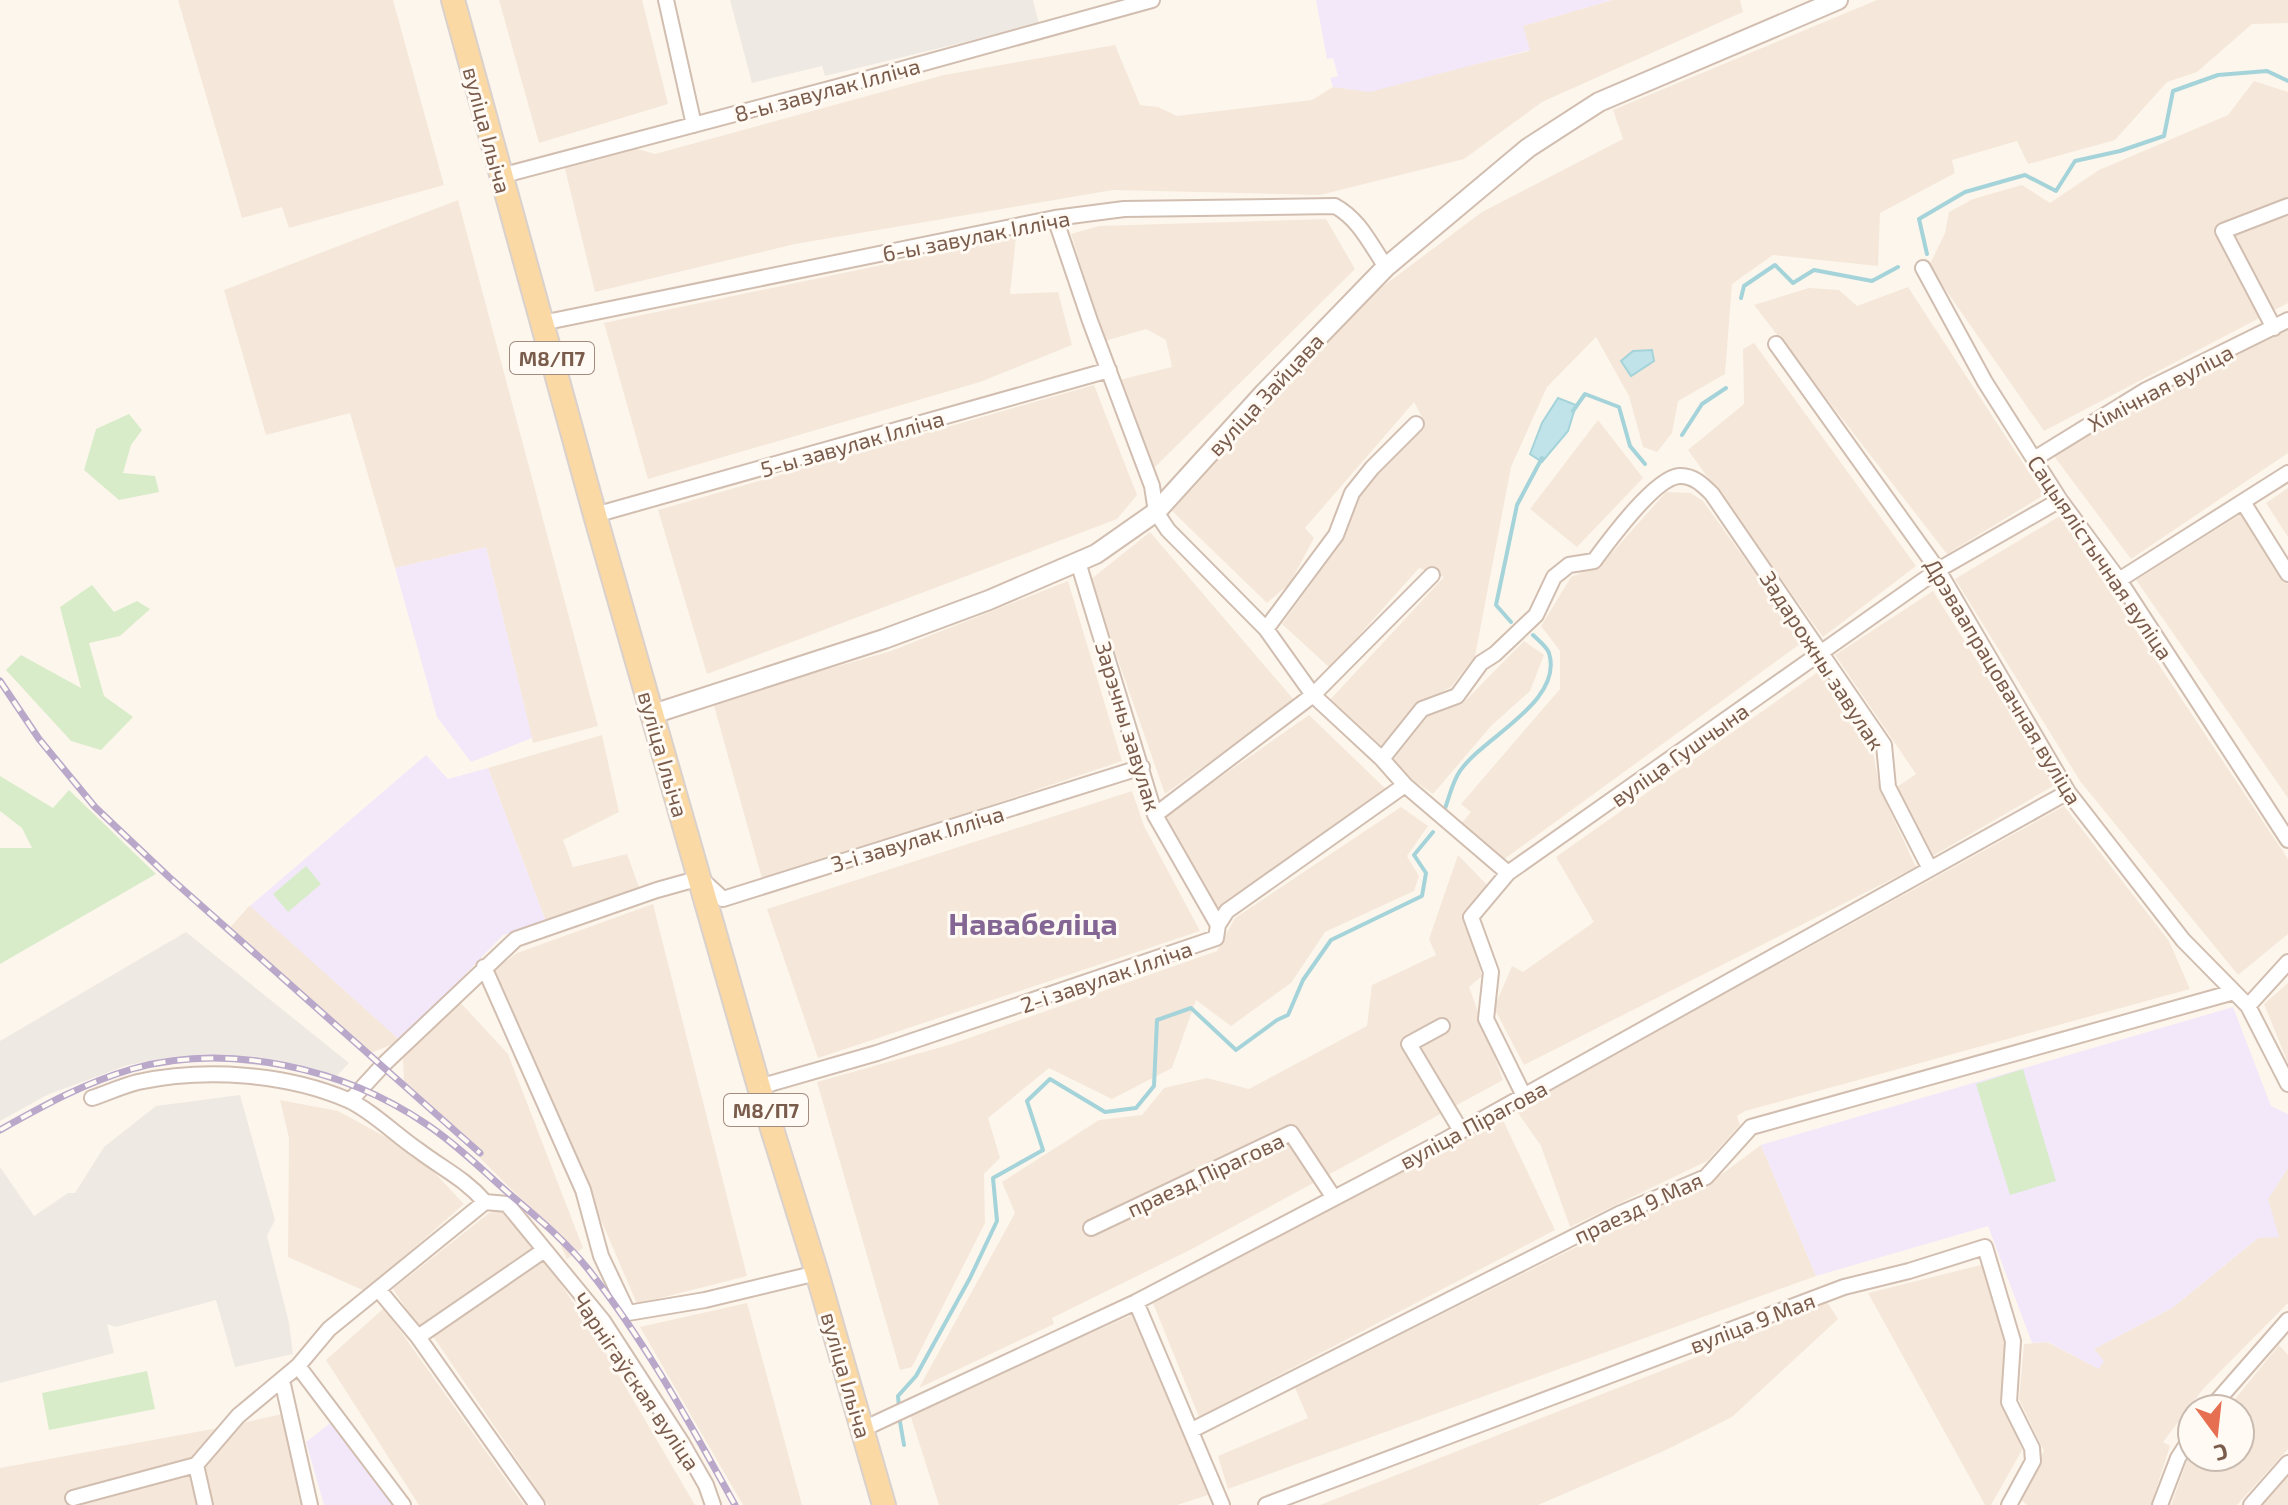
<svg xmlns="http://www.w3.org/2000/svg" width="2288" height="1505" viewBox="0 0 2288 1505" font-family="'Exo 2',sans-serif">
	<style>
		.residential { fill: #f5e8da }
		.industrial { fill: #efe9e4 }
		.education { fill: #f3e8fa }
		.green { fill: #d8ecc9 }
		.water { fill: #bfe3e8; stroke: #a5d3da; stroke-width: 2 }
		.lines { fill: none; stroke-linecap: round; stroke-linejoin: round }
		.stream { stroke: #a5d3da; stroke-width: 4 }
		.minor-casing { stroke: #d1beb0; stroke-width: 18 }
		.tertiary-casing { stroke: #d1beb0; stroke-width: 22 }
		.primary-casing { stroke: #dad1cd; stroke-width: 26 }
		.minor { stroke: #fff; stroke-width: 14 }
		.tertiary { stroke: #fff; stroke-width: 18 }
		.primary { stroke: #fbd9a5; stroke-width: 22 }
		.rail-casing { stroke: #b9a8c9; stroke-width: 7 }
		.rail { stroke: #fffaf3; stroke-width: 4; stroke-dasharray: 12; stroke-linecap: butt }
		.labels { text-anchor: middle; dominant-baseline: central; stroke-width: 6; stroke-linejoin: round; paint-order: stroke }
		.shield { fill: #fffaf3; stroke: #a28b7f; stroke-width: 2 }
		.shield-label { font-size: 20px; font-weight: bold; fill: #7a5c4d }
		.street-label { font-size: 22px; fill: #7a5c4d; stroke: #fffaf3 }
		.district-label { font-size: 30px; font-weight: bold; fill: #846695; stroke: #fffaf3 }
	</style>
	<rect width="100%" height="100%" fill="#fdf6ec"/>
	<!-- residential -->
	<path class="residential" d="M178,0H393L444,185L289,228L282,207L242,218Z
		M499,0H642L668,104L539,143Z
		M1612,0H1740L1743,12L1542,102L1464,159L1320,195L1113,190L795,244L595,292L564,165L634,148L655,154L944,75L1115,45L1140,105L1158,107L1177,116L1312,100L1333,87L1365,91L1529,51L1522,26Z
		M1877,0H2288V23L2252,24L2197,72L2167,82L2115,140L2028,164L2017,141L1952,160L1955,173L1880,213L1878,266L1773,255L1732,284L1725,374L1678,401L1672,433L1657,452L1643,447L1629,396L1596,337L1547,387L1511,467L1475,656L1451,687L1417,704L1379,750L1327,703L1444,577L1419,568L1330,668L1282,624L1330,558L1362,491L1422,417L1414,402L1305,528L1314,538L1290,583L1267,603L1168,507L1284,385L1382,287L1482,212L1623,139L1613,110Z
		M2254,81L2288,92V303L2044,431L1929,266L1945,233L1949,212L1973,199L2022,185L2050,203L2099,170L2228,115Z
		M458,200L598,726L533,743L486,547L395,568L350,413L266,435L224,290Z
		M1326,219L1355,269L1155,467L1146,460L1119,380L1172,367L1166,340L1146,329L1105,341L1071,234L1099,226Z
		M1016,237L1010,294L1058,292L1072,345L980,382L648,479L604,323Z
		M1908,287L2044,495L1947,554L1754,305L1809,288L1839,290L1857,306Z
		M2288,327V453L2131,559L2054,456L2154,394Z
		M1754,343L1916,566L1823,637L1688,450L1744,404L1743,349Z
		M1094,385L1137,495L1117,519L707,674L658,510Z
		M1598,420L1643,478L1577,547L1530,509Z
		M2288,488V537L2266,503Z
		M1666,492L1691,493L1703,501L1804,641L1503,860L1460,825L1471,812L1461,804L1560,689V651L1541,626L1571,577L1602,564Z
		M2241,514L2288,585V798L2136,580Z
		M2060,516L2288,859V934L2238,975L2080,781L1955,579Z
		M1150,532L1295,701L1165,794L1090,580Z
		M1068,581L1122,761L763,882L713,702L891,651Z
		M1933,591L2055,785L1931,857L1894,789L1916,774L1835,655Z
		M1524,641L1544,655L1530,691L1491,726L1433,794L1390,764L1428,716L1462,704Z
		M1822,669L1873,752L1880,790L1916,867L1524,1065L1494,1008L1512,966L1523,972L1594,922L1556,857Z
		M1309,715L1392,795L1217,914L1162,818Z
		M602,735L619,812L563,840L573,867L627,854L640,890L546,922L488,768Z
		M1132,791L1144,826L1200,931L818,1058L767,909Z
		M2064,806L2169,941L2190,989L1745,1111L1737,1116L1740,1125L1707,1161L1570,1227L1541,1146L1516,1110Z
		M1401,807L1428,826L1407,856L1419,876L1414,891L1325,932L1291,983L1231,1026L1196,1000L1172,1068L1112,1099L1049,1068L988,1118L1000,1158L984,1174L985,1223L912,1367L900,1370L817,1082L952,1044L1217,951L1235,918Z
		M1458,855L1489,887L1463,912L1482,976L1469,987L1503,1080L1190,1250L1052,1318L1054,1324L919,1388L1015,1213L1002,1182L1099,1120L1142,1115L1164,1088L1207,1078L1249,1089L1367,1026L1372,985L1436,955L1429,939Z
		M653,904L747,1276L637,1304L494,970L517,953Z
		M250,905L401,1041L368,1054L227,931Z
		M2288,983V1063L2264,1004Z
		M460,1002L508,1054L583,1248L567,1259L555,1233L404,1082L403,1058Z
		M280,1100L338,1111L417,1154L464,1204L365,1291L288,1257L289,1138Z
		M1502,1118L1555,1230L1199,1417L1153,1303Z
		M1761,1145L1816,1276L1228,1489L1218,1456L1308,1418L1295,1388L1722,1174Z
		M2288,1168V1303L2204,1388L2163,1442L2170,1446L2151,1505H2027L2019,1498L2044,1451L2019,1399L2024,1344L2047,1342L2099,1369L2094,1349L2172,1308L2258,1238L2268,1198Z
		M505,1209L533,1251L420,1329L393,1289L489,1213Z
		M545,1260L595,1335L695,1505H548L432,1335Z
		M1981,1265L2005,1342L2006,1404L2022,1450L1991,1505H1985L1868,1293Z
		M1827,1302L1838,1319L1732,1417L1666,1450L1538,1505H1320L1755,1334Z
		M747,1303L802,1505H743L640,1327Z
		M384,1308L524,1505H419L326,1360Z
		M1134,1314L1208,1495L1177,1505H939L910,1414Z
		M2279,1345L2288,1355V1449L2237,1505H2171L2188,1458L2192,1453V1457H2240V1409H2227Z
		M291,1412L306,1505H0V1468L229,1426Z
		M2288,1474V1505H2262Z"/>
	<!-- industrial -->
	<path class="industrial" d="M730,0H1033L1039,24L825,76L822,66L752,83Z
		M186,932L349,1063L332,1081L292,1069L178,1056L128,1065L47,1095L0,1121V1041Z
		M240,1095L275,1220L267,1236L289,1323L293,1354L235,1367L216,1300L116,1327L107,1324L114,1353L0,1383V1167L34,1216L68,1193H75L104,1147L156,1106Z"/>
	<!-- education -->
	<path class="education" d="M1316,0H1612L1523,26L1530,50L1370,92L1333,87L1330,78L1338,76L1333,58L1327,59Z
		M486,547L532,738L471,762L437,717L395,568Z
		M426,755L448,779L488,768L546,922L503,935L401,1041L250,906Z
		M2233,1007L2271,1106L2288,1114V1168L2268,1199L2279,1237L2258,1238L2172,1308L2094,1349L2104,1361L2099,1369L2048,1342L2032,1343L1988,1226L1816,1276L1761,1145Z
		M343,1413L410,1505H324L306,1442Z"/>
	<!-- green -->
	<path class="green" d="M129,414L142,430L131,445L123,473L155,476L159,492L119,500L84,470L96,429Z
		M92,585L114,612L137,601L150,609L120,636L89,643L104,696L133,717L101,750L71,741L6,670L21,655L81,688L60,607Z
		M0,776L53,808L69,790L156,874L0,964V848H32L22,828L0,811Z
		M306,866L321,884L288,912L273,894Z
		M2023,1069L2056,1181L2010,1195L1976,1084Z
		M147,1371L155,1409L49,1430L42,1393Z"/>
	<!-- water -->
	<path class="water" d="M1652,350L1654,361L1631,376L1621,361L1633,351Z
		M1558,398L1576,405L1568,431L1542,462L1530,454L1542,423Z"/>
	<g class="lines">
		<!-- stream -->
		<path class="stream" d="M1927,254L1919,219L1965,192L2025,175L2056,191L2075,161L2120,151L2164,136L2173,91L2218,75L2267,71L2288,81
			M1741,298L1744,286L1775,265L1793,283L1814,270L1872,281L1898,267
			M1573,411L1585,394L1619,407L1630,446L1645,464
			M1682,435L1702,404L1726,388
			M1511,622L1496,605L1517,505L1542,458
			M1444,811C1449,799 1452,782 1460,771C1483,737 1564,702 1549,653C1547,647 1538,640 1533,635
			M899,1407L898,1396L916,1376L970,1278L997,1221L993,1178L1043,1150L1027,1101L1050,1079L1105,1112L1136,1108L1154,1086L1157,1020L1191,1008L1236,1050L1277,1020L1288,1015L1303,980L1331,940L1422,896L1426,873L1414,855L1433,832
			M899,1416L904,1445"/>
		<defs>
			<path id="minor" d="M666,0L694,125
				M500,176L837,87L1152,0
				M1055,218L1090,321L1152,486L1156,512L1168,530L1266,629L1313,695L1382,759L1405,785L1508,873
				M1923,268L1985,382L2060,500L2119,580L2288,840
				M542,323L1055,218L1124,209L1335,206C1360,220 1370,244 1386,267
				M2274,328L2223,231L2288,206
				M1776,344L1938,570L2068,792L2183,940L2248,1006L2288,1084
				M2034,459L2146,390L2288,320
				M2243,502L2288,574
				M595,515L1109,370
				M1078,562L1155,815L1218,925
				M2119,580L2288,473
				M1266,629L1336,535L1352,493L1372,468L1416,424
				M1382,759L1422,709L1457,696L1481,663L1495,654L1536,615L1554,577L1569,565L1594,561C1608,542 1655,478 1679,476C1693,475 1703,485 1712,494L1884,745L1888,787L1930,869
				M1155,815L1313,695L1432,575
				M484,967L583,1190L601,1256L628,1313L705,1300L817,1273
				M2248,1006L2288,962
				M1442,1026L1409,1044L1461,1131
				M759,1087L877,1053L1216,938L1218,925L1227,911L1405,785
				M1524,1096L1486,1019L1491,972L1471,917L1508,873L1938,570L2060,500
				M92,1098C107,1093 122,1086 138,1082C205,1068 285,1073 348,1100C371,1110 397,1136 418,1150C443,1169 464,1178 485,1202L507,1204L603,1321L682,1443L706,1485L713,1505
				M350,1101L383,1065L516,939L657,890L700,878L723,899L1142,767
				M1091,1228L1291,1133L1334,1198
				M378,1289L418,1337L537,1505
				M1136,1302L1222,1505
				M418,1337L543,1251
				M298,1366L403,1505
				M282,1380L310,1505
				M2210,1409L2288,1320
				M863,1429L1136,1302L1443,1141L2068,792
				M1192,1430L1619,1214L1706,1177L1751,1127L2234,992
				M196,1465L205,1505
				M73,1498L196,1465L238,1416L298,1366L329,1329L485,1202
				M1266,1505L1844,1287L1909,1271L1985,1247L2013,1341L2009,1402L2032,1448L2033,1461L2009,1505
				M2160,1505L2178,1458L2192,1436
				M2251,1505L2288,1463"/>
			<path id="tertiary" d="M653,714L884,639L989,600L1096,554L1156,512L1264,393L1386,267L1528,148L1599,102L1838,0"/>
			<path id="primary" d="M453,0L595,515L759,1087L817,1273L884,1505"/>
		</defs>
		<!-- minor casing -->
		<use href="#minor" class="minor-casing"/>
		<!-- tertiary casing -->
		<use href="#tertiary" class="tertiary-casing"/>
		<!-- primary casing -->
		<use href="#primary" class="primary-casing"/>
		<!-- minor -->
		<use href="#minor" class="minor"/>
		<!-- tertiary -->
		<use href="#tertiary" class="tertiary"/>
		<!-- primary -->
		<use href="#primary" class="primary"/>
		<defs>
			<path id="rail" d="M0,681L39,739L95,807L169,877L480,1153
				M0,1130C43,1106 84,1083 132,1069C229,1042 344,1068 426,1124C455,1143 480,1168 505,1190C534,1215 564,1239 588,1269C646,1342 690,1424 735,1505"/>
		</defs>
		<!-- rail casing -->
		<use href="#rail" class="rail-casing"/>
		<!-- rail -->
		<use href="#rail" class="rail"/>
	</g>
	<g class="labels">
		<!-- shield labels -->
		<g class="shield">
			<rect x="510" y="342" width="84" height="32" rx="6"/>
			<rect x="724" y="1094" width="84" height="32" rx="6"/>
		</g>
		<g class="shield-label">
			<text x="552" y="358">М8/П7</text>
			<text x="766" y="1110">М8/П7</text>
		</g>
		<!-- street labels -->
		<g class="street-label">
			<text transform="translate(827 89) rotate(-15)">8-ы завулак Ілліча</text>
			<text transform="translate(488 130) rotate(75)">вуліца Ільіча</text>
			<text transform="translate(976 235) rotate(-11)">6-ы завулак Ілліча</text>
			<text transform="translate(2160 387) rotate(-28)">Хімічная вуліца</text>
			<text transform="translate(1265 394) rotate(-47)">вуліца Зайцава</text>
			<text transform="translate(852 443) rotate(-16)">5-ы завулак Ілліча</text>
			<text transform="translate(2101 557) rotate(56)">Сацыялістычная вуліца</text>
			<text transform="translate(1823 660) rotate(57)">Задарожны завулак</text>
			<text transform="translate(2004 681) rotate(59)">Дрэваапрацовачная вуліца</text>
			<text transform="translate(1129 726) rotate(73)">Зарэчны завулак</text>
			<text transform="translate(664 754) rotate(74)">вуліца Ільіча</text>
			<text transform="translate(1679 754) rotate(-35)">вуліца Гушчына</text>
			<text transform="translate(917 838) rotate(-17)">3-і завулак Ілліча</text>
			<text transform="translate(1106 976) rotate(-19)">2-і завулак Ілліча</text>
			<text transform="translate(1473 1124) rotate(-28)">вуліца Пірагова</text>
			<text transform="translate(1205 1174) rotate(-25)">праезд Пірагова</text>
			<text transform="translate(1638 1207) rotate(-25)">праезд 9 Мая</text>
			<text transform="translate(1752 1322) rotate(-21)">вуліца 9 Мая</text>
			<text transform="translate(847 1375) rotate(74)">вуліца Ільіча</text>
			<text transform="translate(637 1381) rotate(56)">Чарнігаўская вуліца</text>
		</g>
		<!-- district labels -->
		<g class="district-label">
			<text x="1033" y="923">Навабеліца</text>
		</g>
	</g>
	<!-- north arrow -->
	<g transform="translate(2216 1433) rotate(165)"><circle r="38" fill="#fffaf3" stroke="#cabbb1" stroke-width="2"/>
	<path d="M0-6L14 30L0 20L-14 30Z" fill="#e76f51"/>
	<text y="-12" font-size="22" font-weight="bold" text-anchor="middle" fill="#7a5c4d">С</text>
	</g>
</svg>
